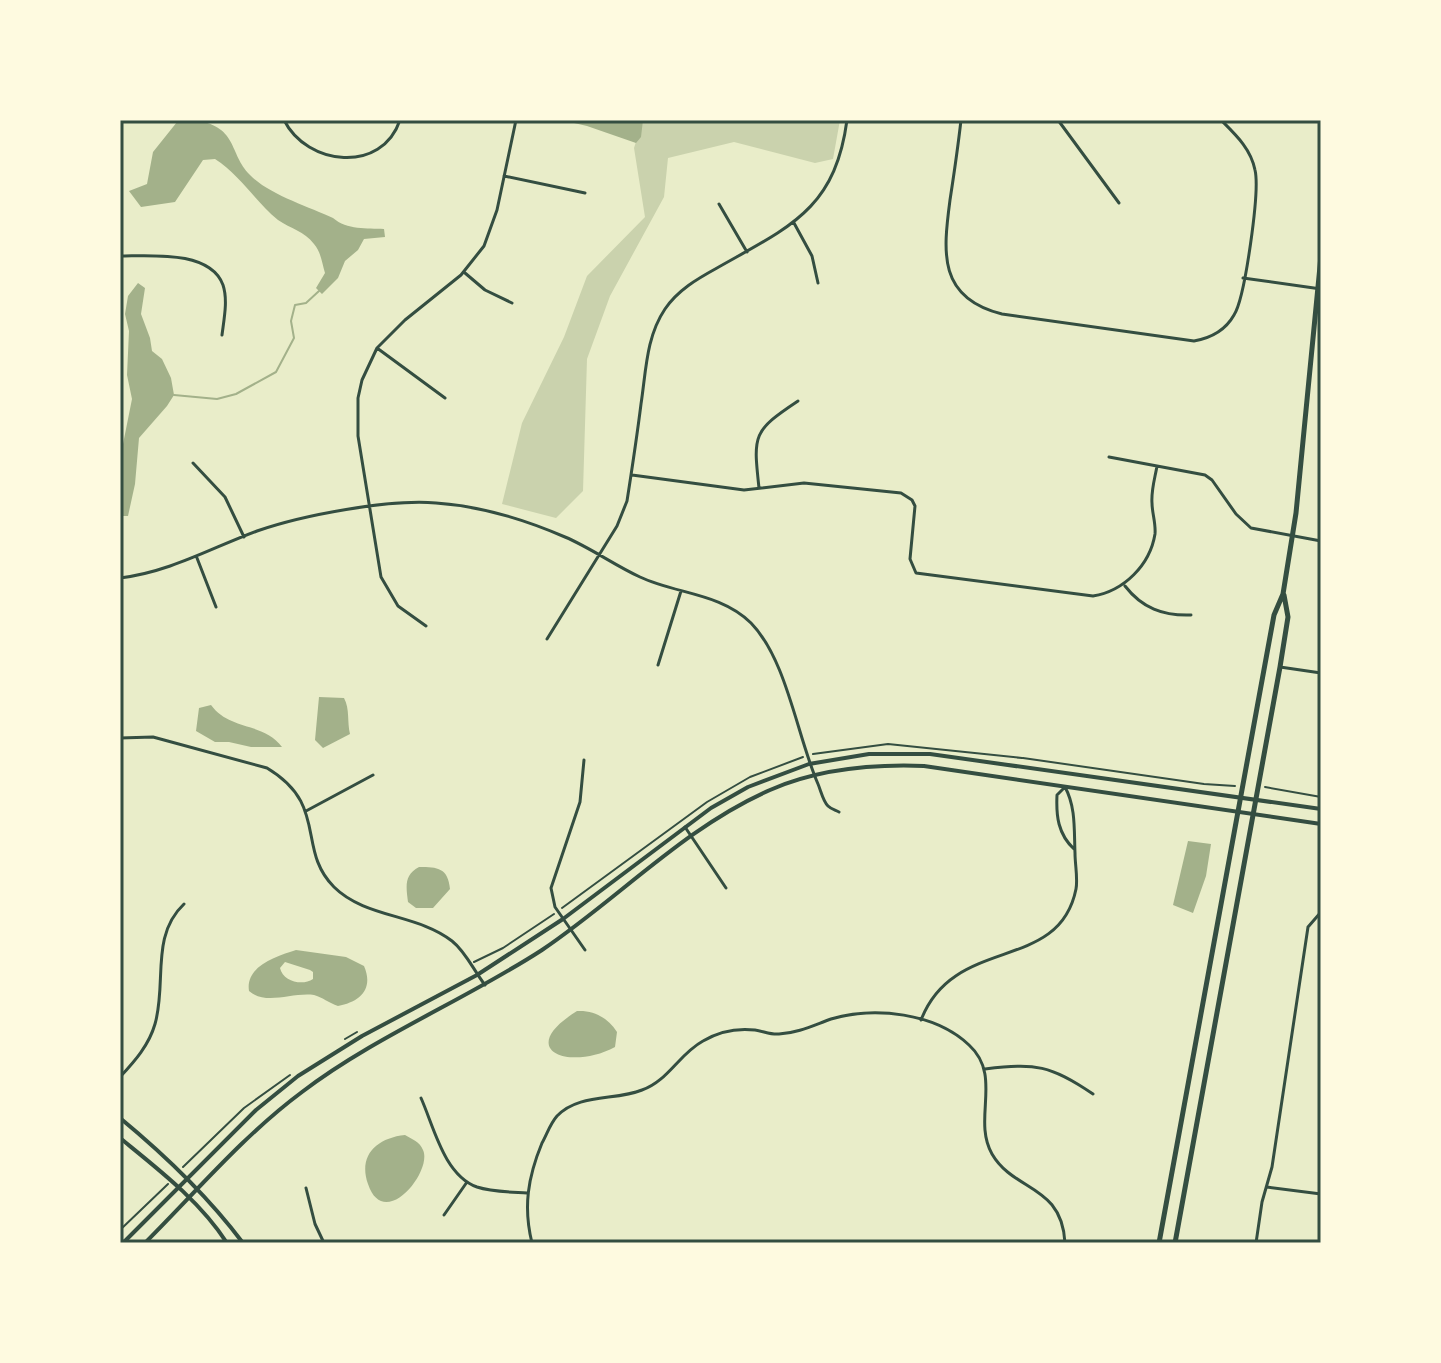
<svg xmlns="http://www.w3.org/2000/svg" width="1441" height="1363" viewBox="0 0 1441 1363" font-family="Lato,sans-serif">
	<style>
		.green { fill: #cad2ad }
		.water { fill: #a3b18a; fill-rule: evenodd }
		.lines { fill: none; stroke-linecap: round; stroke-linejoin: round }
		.stream { stroke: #a3b18a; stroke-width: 2 }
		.path { stroke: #344e41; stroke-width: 2 }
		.minor { stroke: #344e41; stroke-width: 3 }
		.tertiary { stroke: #344e41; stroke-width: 4 }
		.primary { stroke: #344e41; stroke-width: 5 }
		.neatline { fill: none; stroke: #344e41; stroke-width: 3 }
	</style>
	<rect width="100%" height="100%" fill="#e9edc9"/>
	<!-- green -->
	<path class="green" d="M643,120H840L833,159L815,163L734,142L668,158L664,197L610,296L587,359L583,491L556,518L502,504L522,423L564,337L587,276L645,217L634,148Z"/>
	<!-- water -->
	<path class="water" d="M197,120C239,129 228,152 250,175C268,194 309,207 333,218C347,230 367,228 384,229L385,237L364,239L358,250L345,261L338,278L322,294L316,288L325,273C322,263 321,252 314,244C304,231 291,229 278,220C255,201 240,175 215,159L203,160L175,202L141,207L129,191L147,184L153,152L177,122Z
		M561,120H643L641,137L636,143L587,126Z
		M138,283L145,288L141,314L150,338L152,351L162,359L171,378L174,395L167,406L139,438L135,484L128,516H120L123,483L120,459L132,399L127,375L129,331L125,314L128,296Z
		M319,697L344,698C350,709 347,722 350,734L323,748L315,740Z
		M211,705C230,731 264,722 282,747H251L229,742H215L196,731L199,708Z
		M1188,841L1211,844L1206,876L1193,913L1173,905Z
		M419,867C438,867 448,868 450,889L433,908H416L408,902C406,886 404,875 419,867Z
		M296,950L346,957L364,966C374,989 360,1002 338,1006C329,1003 322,997 314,995C292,992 266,1006 249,991C245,966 277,956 296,950ZM285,962L310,970L313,972V979C303,986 283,982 280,968Z
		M577,1011C594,1010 608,1018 617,1032L615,1047C571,1071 513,1051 577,1011Z
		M405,1135C412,1139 420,1142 423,1150C433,1171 384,1232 368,1184C358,1156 376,1138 405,1135Z"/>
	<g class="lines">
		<!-- stream -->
		<path class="stream" d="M174,395L217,399L236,394L276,372L294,338L291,321L295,305L306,303L319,291"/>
		<!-- path -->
		<path class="path" d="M813,754L888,744L1022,758
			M1023,758L1204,784L1235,786
			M1265,787L1321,797
			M562,908L707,802L750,777L803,757
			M474,962L503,948L554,914
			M345,1039L357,1032
			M183,1167L244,1108L290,1075
			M120,1230L168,1184"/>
		<!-- minor -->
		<path class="minor" d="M284,120C307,166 382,174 400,120
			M961,120C958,147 954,174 950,200C943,253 938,298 1002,314L1194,341C1211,338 1225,331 1234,315C1245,298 1260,191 1255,170C1251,149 1236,135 1221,120
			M1058,120L1119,203
			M504,176L585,193
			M719,204L747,252
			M794,223L812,256L818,283
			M120,256C150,256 210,250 223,285C228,300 224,319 222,335
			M465,273L485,290L512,303
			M1243,278L1321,289
			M377,348L445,398
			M1109,457L1205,475L1212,480L1236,514L1251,528L1321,541
			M193,463L225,497L244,537
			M632,475L744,490L804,483L901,493L912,500L915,506L910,559L916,573L1093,596C1124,591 1150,565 1155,534C1156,523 1152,513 1152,503C1151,490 1155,478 1157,466
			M759,488C753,434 753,431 798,401
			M197,558L216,607
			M120,578C170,572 211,548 257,531C303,515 389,499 436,503C479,506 526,520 565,537C591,548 614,565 640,577C676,594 721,593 751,623C787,660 797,736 818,784C821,791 823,801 828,806C831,809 835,810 839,812
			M1125,586C1142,608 1163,616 1191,615
			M426,626L398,606L381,577L358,436V398L362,380L377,348L405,320L461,275L484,246L497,210L516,120
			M547,639L617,526L627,501C632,469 637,436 641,404C646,372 646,337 665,309C678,290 697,279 717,268C789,227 835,210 847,120
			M658,665L681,591
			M1280,667L1321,673
			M120,738L153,737L267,768C329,805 296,849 334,887C365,918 418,914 452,941C466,952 474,971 485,985
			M584,760L580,802L551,888L555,907L585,950
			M1065,787L1057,795C1056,816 1058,834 1074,849
			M306,811L373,775
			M685,827L726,888
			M921,1020C954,934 1059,974 1076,889C1078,878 1075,865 1075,853C1074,831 1076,807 1065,787
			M985,1069C1036,1063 1050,1065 1093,1094
			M120,1077C135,1061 149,1045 155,1024C167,983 150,936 184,904
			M421,1098C434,1127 444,1175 477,1187C492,1192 511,1192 527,1193
			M1267,1187L1321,1194
			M306,1188L315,1224L324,1243
			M444,1215L467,1182
			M532,1243C523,1207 528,1177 542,1143C547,1134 550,1124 557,1116C579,1093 615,1101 642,1090C668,1081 679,1054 703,1041C718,1032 737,1028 755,1030C763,1031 771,1035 779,1034C798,1033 814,1025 831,1019C875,1006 935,1013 969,1045C1003,1076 972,1119 992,1154C1014,1192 1062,1184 1065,1243
			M1256,1243L1262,1202L1272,1167L1308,927L1321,912"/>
		<!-- tertiary -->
		<path class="tertiary" d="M120,1118C166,1156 207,1195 243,1243
			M120,1138C158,1169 200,1201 227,1243
			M123,1243L256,1110L298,1076L362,1036L477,975L563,919L711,808L748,787L809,764L869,754H930L1321,809
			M145,1243C196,1192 244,1135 302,1092C374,1037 465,1000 542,950C618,899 685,827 770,790C818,769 872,764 924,766L1321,824"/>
		<!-- primary -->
		<path class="primary" d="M1159,1243L1274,615L1283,594L1296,513L1321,256
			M1175,1243L1280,667L1288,617L1284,595"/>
	</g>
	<!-- border -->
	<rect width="1441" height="1363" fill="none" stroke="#fefae0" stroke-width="244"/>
	<rect x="122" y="122" width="1197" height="1119" class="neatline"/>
</svg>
